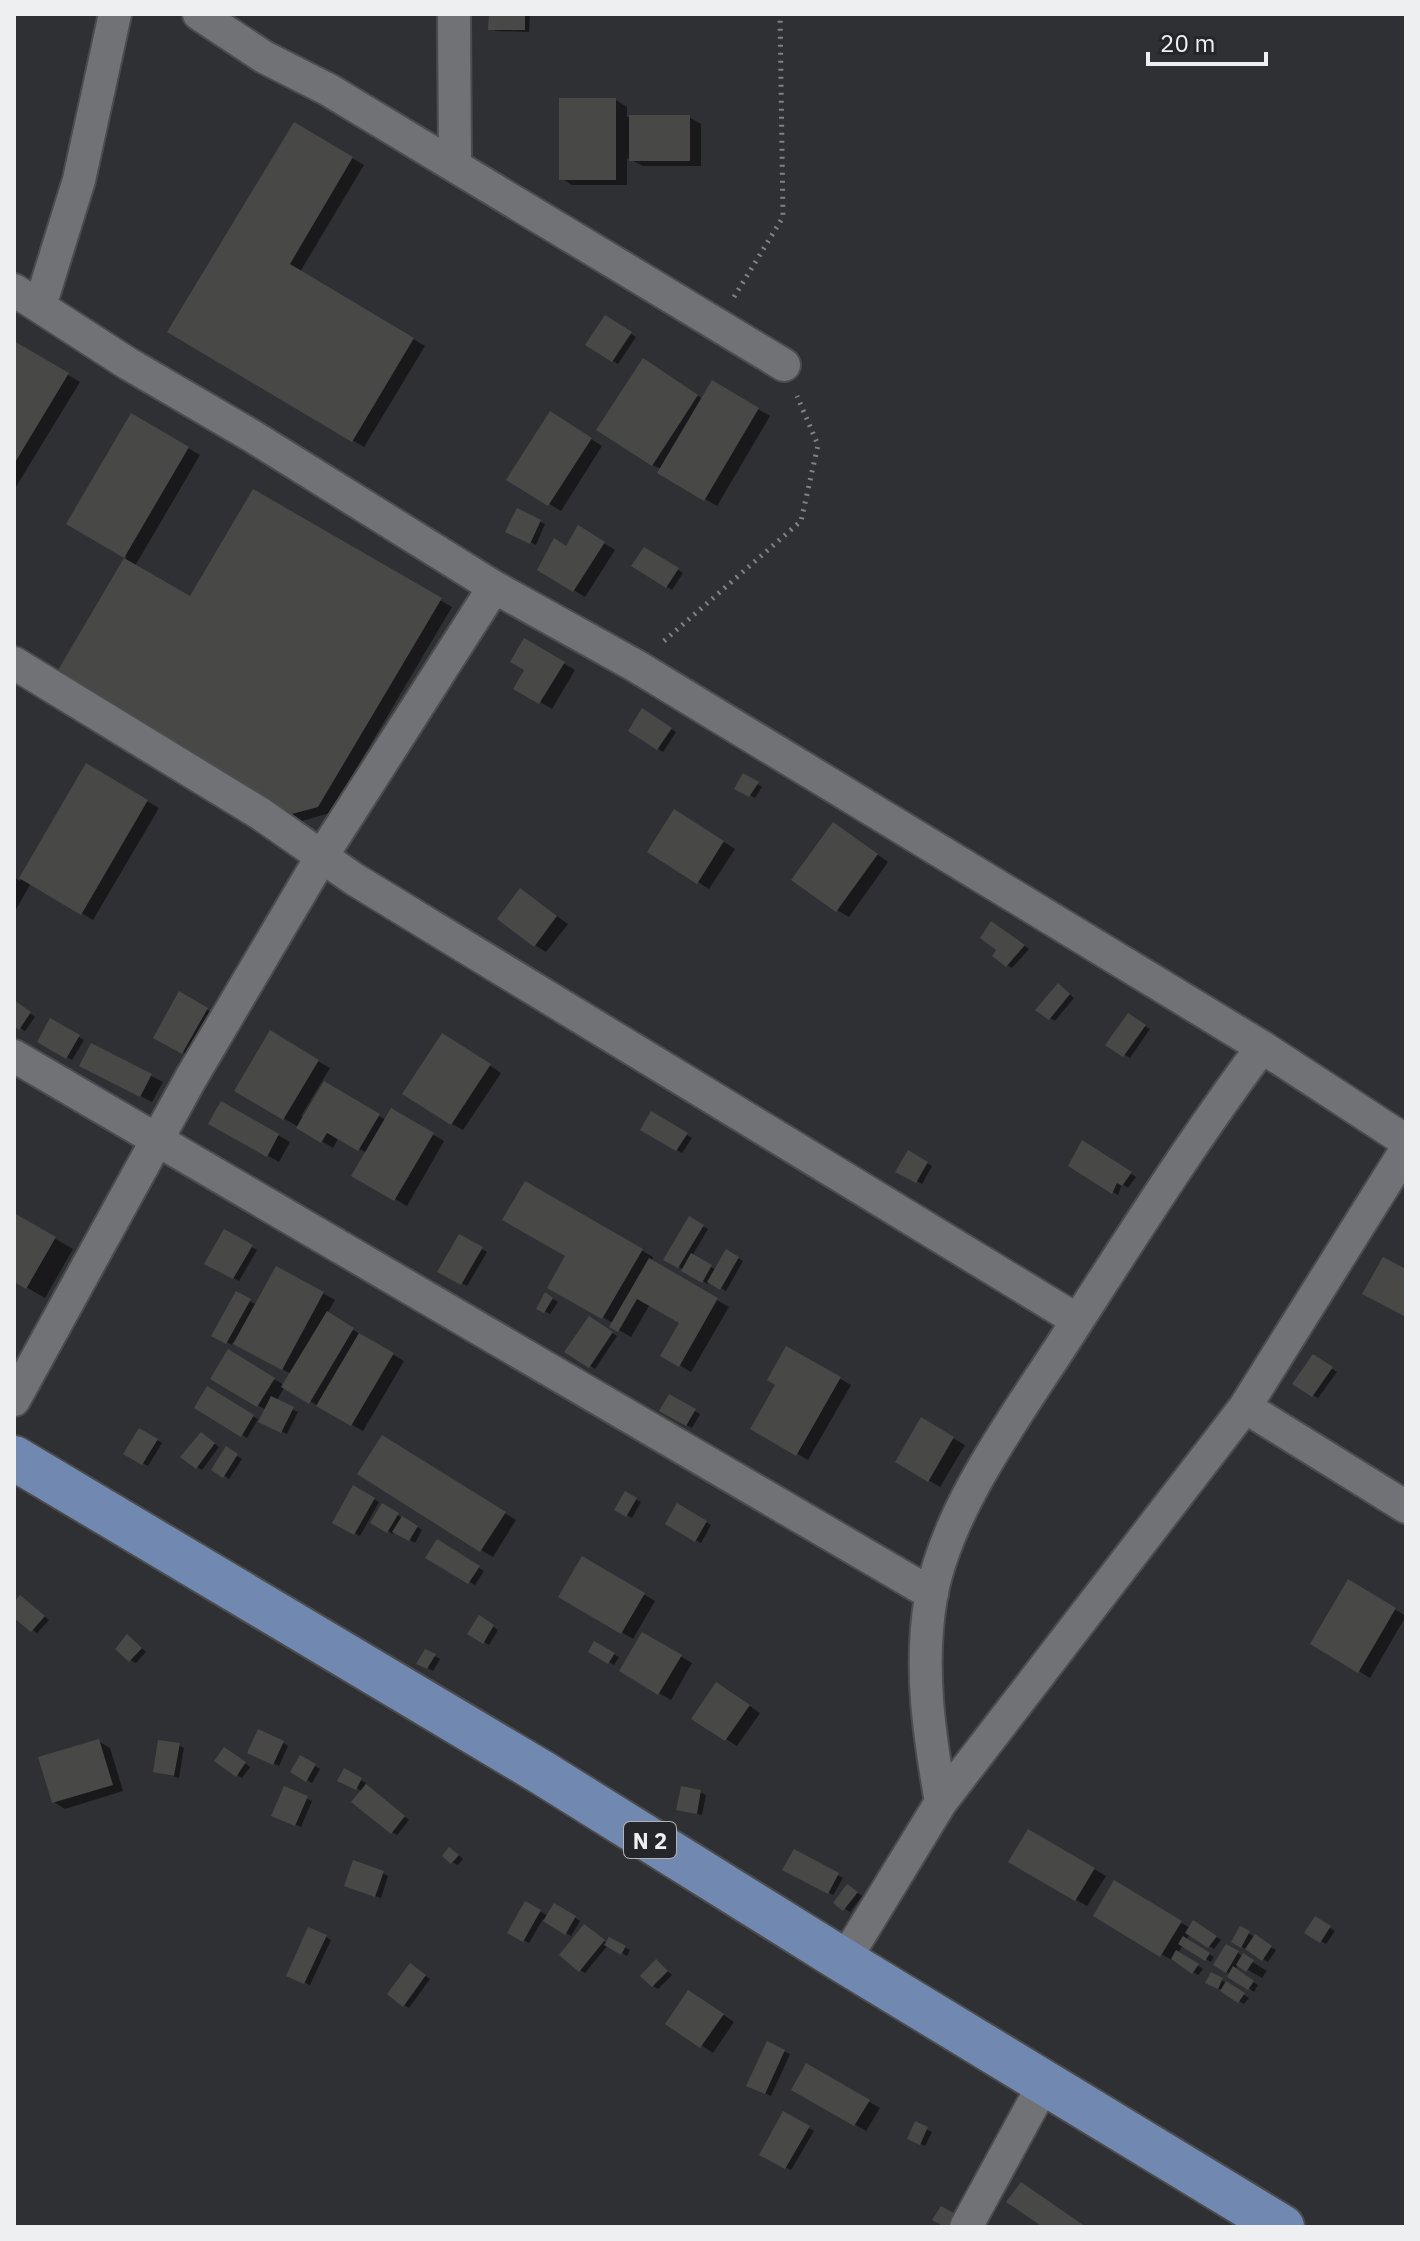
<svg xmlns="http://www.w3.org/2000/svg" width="1420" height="2241" viewBox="0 0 1420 2241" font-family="'IBM Plex Sans',sans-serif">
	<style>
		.shadow { fill: #0007 }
		.building { fill: #484947 }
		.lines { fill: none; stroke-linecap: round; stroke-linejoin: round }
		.street-casing { stroke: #4b4c4e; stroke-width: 36 }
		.primary-casing { stroke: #4b4c4e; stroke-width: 48 }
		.path { stroke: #808184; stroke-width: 5; stroke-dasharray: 2 6; stroke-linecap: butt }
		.street { stroke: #707275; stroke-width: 32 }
		.primary { stroke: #7188b1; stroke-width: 44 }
		.labels { text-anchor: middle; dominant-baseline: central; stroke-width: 6; stroke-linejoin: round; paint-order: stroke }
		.shield { fill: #252629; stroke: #b2b3b5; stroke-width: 2 }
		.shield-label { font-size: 22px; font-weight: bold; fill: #eeeff1 }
	</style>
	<rect width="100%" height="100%" fill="#2f3033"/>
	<!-- shadow -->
	<path class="shadow" d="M491,14H530L529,32L496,31L490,28Z
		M616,100L627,107V117H689L701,124V166H643L627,158V185H572L561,178Z
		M295,125L364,165L300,272L425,346L364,447L170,331Z
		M605,318L636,337L618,364L588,344Z
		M14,343L80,382L14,490Z
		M655,368L703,399L713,383L770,416L717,506L660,472L661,469L653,465Z
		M132,416L200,455L135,566L191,598L253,492L452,607L330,813L302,821L57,676L127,557L69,523Z
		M562,420L602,446L561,511L509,479Z
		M518,511L545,524L536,545L508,531Z
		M579,528L615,550L585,597L540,569L567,547Z
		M645,550L683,573L672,590L634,566Z
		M525,641L575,670L552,709L516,688L527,670Z
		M643,711L676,732L663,752L630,730Z
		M86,766L159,808L93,920L31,883L14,913V877L20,881Z
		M744,776L762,787L755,798L737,788Z
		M686,818L735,849L709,889L698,882Z
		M845,831L888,862L849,917L837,910Z
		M532,898L568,924L546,952L535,945Z
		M997,926L1029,949L1012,968L1007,965L998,949Z
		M1063,989L1074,998L1055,1021L1050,1018Z
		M180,994L218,1016L195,1059L156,1037Z
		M14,1002L35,1017L25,1031L14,1024Z
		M1128,1016L1150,1029L1130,1058L1108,1044Z
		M51,1021L84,1040L72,1060L39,1041Z
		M270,1033L330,1068L301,1116L304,1118L325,1084L386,1120L392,1111L444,1141L407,1206L354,1175L367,1153L339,1137L333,1148L237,1090Z
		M455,1042L501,1073L463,1130L452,1124Z
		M92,1046L163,1082L152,1102L93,1072Z
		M221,1103L290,1142L279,1162L210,1123Z
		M651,1114L692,1138L682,1153L642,1129Z
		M1083,1143L1136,1177L1128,1188L1122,1184L1118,1195L1070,1166Z
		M909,1153L932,1166L922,1184L898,1171Z
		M526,1184L653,1257L651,1262L729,1307L691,1372L663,1355L682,1322L650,1304L631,1337L612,1326L613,1323L550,1287L568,1256Z
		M14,1215L73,1249L45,1298L14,1280Z
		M690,1219L708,1229L692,1256L716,1270L727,1252L743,1261L726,1291L709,1281L708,1284L666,1259Z
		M225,1231L257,1250L239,1281L207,1263Z
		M460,1237L487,1252L467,1286L440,1271Z
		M276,1268L335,1300L327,1314L404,1361L363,1431L285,1387L276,1401L298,1412L287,1434L258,1419L247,1438L196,1407L208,1389L261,1421L266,1410L212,1378L229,1352L284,1385L291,1374L233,1342L232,1345L214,1335L237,1294L257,1305Z
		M546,1295L558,1302L550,1314L538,1308Z
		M589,1318L617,1336L595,1369L567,1351Z
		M787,1348L851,1385L808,1460L752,1428L778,1384Z
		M1314,1357L1337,1372L1318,1398L1295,1384Z
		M670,1397L700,1414L692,1428L662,1411Z
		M922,1420L965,1445L940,1487L897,1461Z
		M140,1430L162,1443L148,1466L126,1454Z
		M206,1437L219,1447L202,1470L197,1467Z
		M394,1444L516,1520L493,1557L481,1550Z
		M226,1449L242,1459L229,1479L214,1469Z
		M354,1488L379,1502L360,1536L334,1522Z
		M626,1494L641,1502L632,1518L617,1509Z
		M383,1506L422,1530L415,1543L395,1531L393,1534L373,1522Z
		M677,1506L711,1525L701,1543L667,1524Z
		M437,1542L484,1571L475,1585L428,1557Z
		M583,1558L655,1601L633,1639L561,1596Z
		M1349,1582L1406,1616L1370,1678L1313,1643Z
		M26,1601L49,1620L37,1633L14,1615V1605Z
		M479,1618L498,1630L489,1645L470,1633Z
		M643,1634L692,1663L671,1700L621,1671Z
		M133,1640L146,1652L136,1663L130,1660Z
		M595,1644L619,1657L614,1665L591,1651Z
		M426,1651L440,1659L433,1671L419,1663Z
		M728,1691L760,1713L737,1746L726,1739Z
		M98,1741L110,1748L123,1791L65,1809L54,1802Z
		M283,1743L288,1746L279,1766L255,1755Z
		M179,1745L184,1748L179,1778L155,1771Z
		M230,1752L250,1767L242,1778L237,1775Z
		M301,1757L320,1769L312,1783L293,1771Z
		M345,1771L366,1783L364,1786L409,1820L397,1835L392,1832L362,1791L340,1780Z
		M285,1788L312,1801L301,1827L279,1818Z
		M700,1792L706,1795L702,1815L678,1809Z
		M1029,1831L1106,1876L1087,1906L1011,1862Z
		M455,1852L463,1859L458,1865L452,1862Z
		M794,1852L843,1878L833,1895L785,1869Z
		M383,1873L388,1876L381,1898L351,1888Z
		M1115,1883L1190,1928L1194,1923L1221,1940L1214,1949L1190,1934L1186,1940L1214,1957L1211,1962L1183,1945L1178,1953L1203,1969L1198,1975L1095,1916Z
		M852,1889L862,1896L850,1912L835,1902Z
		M526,1904L548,1916L555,1905L580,1921L571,1936L543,1919L529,1943L510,1933Z
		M1316,1918L1335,1931L1326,1944L1306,1932Z
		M590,1929L607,1943L610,1939L630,1950L627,1956L608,1945L585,1973L580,1970Z
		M1241,1929L1276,1950L1268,1962L1233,1942Z
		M326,1937L331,1940L310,1985L289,1975Z
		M1226,1946L1267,1971L1262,1978L1238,1964L1235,1970L1258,1985L1254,1992L1216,1964Z
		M657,1962L672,1975L658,1989L653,1986Z
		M416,1969L430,1979L409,2008L404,2005Z
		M1212,1974L1249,1998L1244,2004L1208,1982Z
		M700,1999L734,2022L713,2053L668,2023Z
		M768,2044L790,2054L771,2096L754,2088Z
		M807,2066L880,2108L866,2131L794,2089Z
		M784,2114L814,2131L791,2170L761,2154Z
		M916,2124L932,2132L925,2146L909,2138Z"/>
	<!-- building -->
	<path class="building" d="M489,14H525V30H488Z
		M559,98H616V180H559Z
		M629,115H690V161H629Z
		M294,122L353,157L290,264L414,338L352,442L167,332Z
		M605,315L632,332L612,362L585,345Z
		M14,341L69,373L14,464Z
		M643,358L698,395L652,466L596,430Z
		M712,380L759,408L704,501L657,473Z
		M550,411L592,438L548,506L506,480Z
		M131,413L189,447L124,558L66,524Z
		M253,489L442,598L318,807L288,815L54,677L124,558L190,596Z
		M517,508L541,520L530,544L505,532Z
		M578,525L605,542L573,592L537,570L554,538L566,546Z
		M644,547L679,568L666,588L631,566Z
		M524,638L565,662L539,704L513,689L524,670L510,662Z
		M642,708L672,728L657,750L628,731Z
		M86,763L148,800L81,915L19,878Z
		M743,773L759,782L749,797L734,789Z
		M674,809L724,841L697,884L647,852Z
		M833,822L878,854L836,912L791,880Z
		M520,888L557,916L534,947L497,919Z
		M991,921L1025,945L1006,967L992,956L996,950L980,938Z
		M1058,983L1070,994L1049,1020L1035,1010Z
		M179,991L208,1008L182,1054L153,1038Z
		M14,1000L31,1012L19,1030L14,1026Z
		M1128,1013L1146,1025L1123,1057L1105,1045Z
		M50,1018L80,1035L66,1059L37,1042Z
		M270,1030L319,1060L283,1120L234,1091Z
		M442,1033L491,1064L451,1125L402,1094Z
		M91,1043L152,1074L140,1097L79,1066Z
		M324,1081L380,1114L358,1151L327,1133L321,1143L296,1128Z
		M221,1101L279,1134L267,1157L208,1124Z
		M391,1108L434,1133L394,1201L351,1176Z
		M651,1111L688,1133L676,1151L640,1130Z
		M1082,1140L1132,1172L1122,1186L1117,1183L1112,1194L1068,1166Z
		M908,1150L928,1162L916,1183L895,1172Z
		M525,1181L643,1249L602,1319L547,1288L565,1256L502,1220Z
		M14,1213L56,1237L26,1289L14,1282Z
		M689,1216L704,1225L678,1268L663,1260Z
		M224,1229L253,1245L233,1279L204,1264Z
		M459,1234L483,1247L461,1285L437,1272Z
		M726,1249L739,1257L720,1290L707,1282Z
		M691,1253L712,1265L702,1283L681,1271Z
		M1383,1257L1406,1269V1317L1362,1294Z
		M649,1258L718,1298L679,1367L660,1356L679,1323L637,1299L618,1332L609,1327Z
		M276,1266L324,1292L282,1370L233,1344Z
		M236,1291L251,1299L226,1344L211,1336Z
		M545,1292L553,1298L544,1313L536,1309Z
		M327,1311L354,1328L309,1404L281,1387Z
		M589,1316L613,1332L589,1368L564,1352Z
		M359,1333L394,1353L351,1426L316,1406Z
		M786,1346L841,1377L796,1456L750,1429L775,1385L767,1380Z
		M228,1349L275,1378L257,1407L210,1379Z
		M1313,1354L1333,1367L1312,1397L1292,1384Z
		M207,1386L254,1415L241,1437L194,1408Z
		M669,1394L696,1409L686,1426L659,1411Z
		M271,1396L294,1407L281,1433L258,1422Z
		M921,1417L954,1437L928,1482L895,1462Z
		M139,1428L158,1439L142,1465L123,1454Z
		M201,1432L215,1443L196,1469L180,1457Z
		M382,1435L506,1512L480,1552L357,1474Z
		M226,1446L238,1454L223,1478L211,1470Z
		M353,1485L375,1498L354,1535L332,1523Z
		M625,1491L637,1498L626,1517L614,1510Z
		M382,1503L399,1513L387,1533L370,1523Z
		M677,1503L707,1521L695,1542L665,1524Z
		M402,1516L418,1526L409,1541L392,1532Z
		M437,1539L480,1566L468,1584L425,1558Z
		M582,1556L645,1593L621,1634L558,1597Z
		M1348,1579L1396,1608L1358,1673L1310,1644Z
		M20,1595L45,1616L31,1632L14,1618V1602Z
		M479,1615L494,1625L483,1644L467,1634Z
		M642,1632L682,1655L658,1695L619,1671Z
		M127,1634L142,1648L129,1662L115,1649Z
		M594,1641L615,1653L608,1664L588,1652Z
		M425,1649L436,1654L427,1669L416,1664Z
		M716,1682L750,1705L725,1741L691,1719Z
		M258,1729L284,1741L273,1765L247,1753Z
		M99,1739L113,1785L52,1803L38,1757Z
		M158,1740L180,1743L174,1776L153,1772Z
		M224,1747L246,1762L236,1777L214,1761Z
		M300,1755L316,1764L306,1782L290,1772Z
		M344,1768L362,1778L356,1790L337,1781Z
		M366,1784L405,1816L391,1834L351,1802Z
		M284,1786L308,1796L295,1826L271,1816Z
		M681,1786L701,1790L697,1814L676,1810Z
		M1028,1829L1095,1868L1075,1901L1008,1862Z
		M449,1847L459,1855L451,1864L442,1856Z
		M794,1849L839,1873L828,1894L782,1870Z
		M353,1860L384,1871L375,1897L344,1886Z
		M1114,1880L1182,1921L1160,1957L1093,1916Z
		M847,1884L858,1892L843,1911L833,1903Z
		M525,1901L541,1910L523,1942L507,1933Z
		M554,1903L576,1916L565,1935L543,1921Z
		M1315,1916L1331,1926L1320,1943L1304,1933Z
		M1193,1920L1217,1936L1208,1948L1185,1933Z
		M584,1924L605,1940L579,1972L559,1955Z
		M1240,1926L1250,1931L1241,1948L1231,1942Z
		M308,1927L327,1935L304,1984L286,1976Z
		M1255,1934L1272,1946L1262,1961L1245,1949Z
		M1183,1936L1210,1953L1205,1961L1178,1944Z
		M609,1937L626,1946L621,1955L604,1945Z
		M1226,1944L1239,1951L1226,1973L1213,1965Z
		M1176,1950L1199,1964L1192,1974L1171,1959Z
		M1243,1953L1254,1960L1246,1972L1236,1965Z
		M656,1959L668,1971L652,1987L640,1976Z
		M410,1963L426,1975L403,2007L387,1994Z
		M1233,1966L1254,1981L1248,1990L1227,1977Z
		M1211,1972L1223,1978L1218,1989L1205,1983Z
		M1226,1981L1245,1993L1238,2003L1220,1991Z
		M688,1990L724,2014L700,2048L665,2024Z
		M767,2041L785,2050L765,2094L746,2086Z
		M806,2063L870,2100L854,2126L791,2090Z
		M783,2111L810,2126L785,2169L759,2155Z
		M915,2121L928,2127L920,2145L907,2139Z
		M1021,2182L1086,2227H1043L1006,2202Z
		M941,2206L961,2217L955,2227H945L932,2220Z"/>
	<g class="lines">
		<defs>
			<path id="street" d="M199,14L264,57L329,90L784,365
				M454,14L455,166
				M14,290L127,363L252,436L494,587L636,666L1262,1047L1406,1141
				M40,306L79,180L115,14
				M14,663L261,814L354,879L1077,1320
				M14,1056L932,1594
				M14,1400L191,1078L322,856L494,587
				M1245,1407L1406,1507
				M941,1802C929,1734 919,1666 931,1597C947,1508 1017,1415 1065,1340C1129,1241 1192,1141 1262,1047
				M844,1961L941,1802L1245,1407L1406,1150
				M966,2227L1045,2082"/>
			<path id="primary" d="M14,1458L541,1772L844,1961L1282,2227"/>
		</defs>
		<!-- street casing -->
		<use href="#street" class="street-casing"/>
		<!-- primary casing -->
		<use href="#primary" class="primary-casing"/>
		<!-- path -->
		<path class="path" d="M734,297L783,217L780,14
			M664,641L801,521L818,445L797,396"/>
		<!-- street -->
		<use href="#street" class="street"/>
		<!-- primary -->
		<use href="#primary" class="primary"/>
	</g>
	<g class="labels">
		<!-- shield labels -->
		<rect class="shield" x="624" y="1822" width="52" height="36" rx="6"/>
		<g class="shield-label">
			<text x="650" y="1840">N 2</text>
		</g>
	</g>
	<!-- border -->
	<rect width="1420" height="2241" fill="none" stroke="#eeeff1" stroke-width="32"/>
	<!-- scale -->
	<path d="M1148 52v12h118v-12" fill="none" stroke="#eeeff1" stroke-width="4"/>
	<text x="1160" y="52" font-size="24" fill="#eeeff1" stroke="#252629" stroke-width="6" paint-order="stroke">20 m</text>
</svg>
